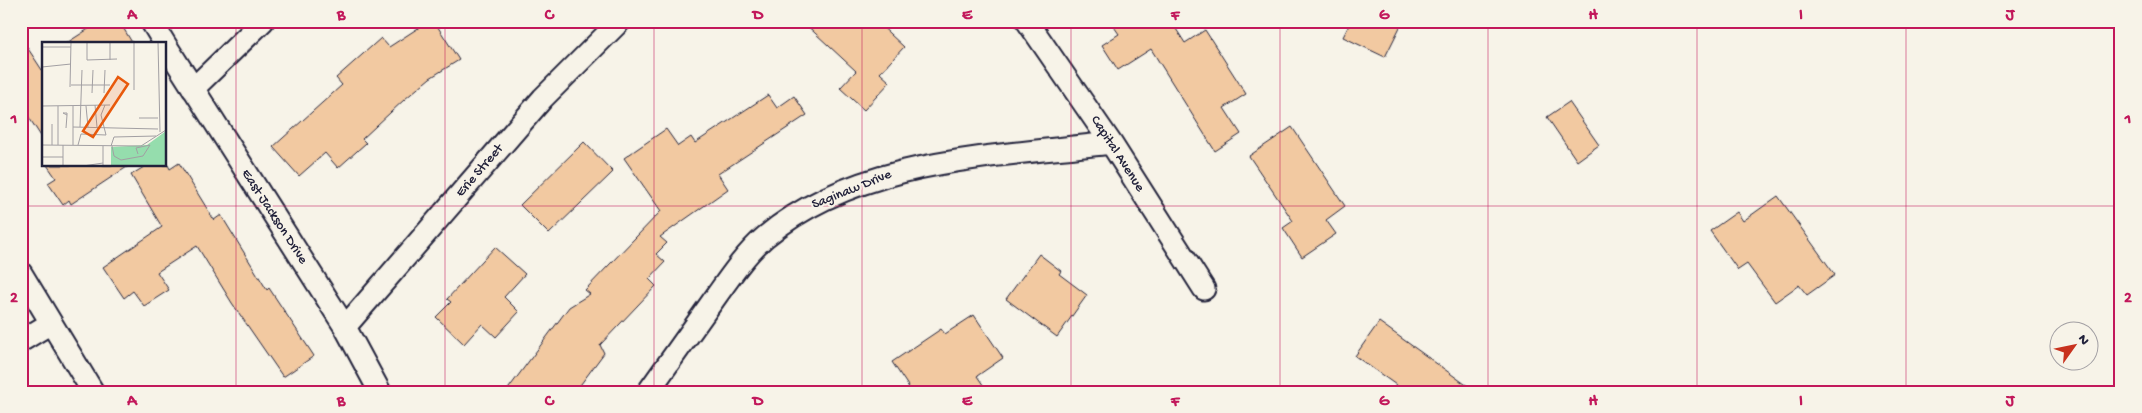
<svg xmlns="http://www.w3.org/2000/svg" width="2142" height="413" viewBox="0 0 2142 413" font-family="'Gochi Hand',sans-serif">
	<style>
		.building { fill: #f2c9a1; stroke: #22223b }
		.lines { fill: none; stroke-linecap: round; stroke-linejoin: round }
		.minor-casing { stroke: #22223b; stroke-width: 25 }
		.minor { stroke: #f7f3e8; stroke-width: 21 }
		.grid { fill: none; stroke: #c2185b; stroke-width: 1; stroke-opacity: 0.55 }
		.labels { text-anchor: middle; dominant-baseline: central; stroke-width: 4; stroke-linejoin: round; paint-order: stroke }
		.street-label { font-size: 14px; fill: #22223b; stroke: #f7f3e8 }
		.inset-road { fill: none; stroke: #a29fa3; stroke-width: 1 }
		.view { fill: #e8590c; fill-opacity: 0.15; stroke: #e8590c; stroke-width: 2.5 }
		.inset-edge { fill: none; stroke: #22223b; stroke-width: 2.5 }
		.neatline { fill: none; stroke: #c2185b; stroke-width: 2 }
		.grid-label { font-size: 16px; text-anchor: middle; font-weight: bold; fill: #c2185b }
	</style>
	<rect width="100%" height="100%" fill="#f7f3e8"/>
	<filter id="ink" filterUnits="userSpaceOnUse"><feTurbulence type="fractalNoise" baseFrequency=".02" numOctaves="2"/><feDisplacementMap in="SourceGraphic" scale="10" xChannelSelector="R" yChannelSelector="G"/><feConvolveMatrix kernelMatrix="1 2 1 2 8 2 1 2 1" color-interpolation-filters="sRGB"/></filter>
	<g filter="url(#ink)">
		<!-- building -->
		<path class="building" d="M101,21H119L133,44H65Z
			M429,21H434L459,60L430,78L405,99L362,139L366,143L338,168L325,153L299,176L273,147L342,85L336,78L381,38L389,47Z
			M802,21H876L904,47L880,73L890,82L864,110L840,88L856,71Z
			M1110,21H1171L1185,43L1205,30L1246,94L1224,108L1241,134L1215,151L1151,49L1118,70L1102,45L1119,34Z
			M1351,21H1403L1385,57L1343,37Z
			M21,38L44,73V141L21,105Z
			M768,95L777,108L794,96L807,115L718,174L728,189L660,237L667,243L656,254L665,262L649,279L656,286L600,345L604,353L575,392H506L569,307L590,294L585,290L661,211L624,158L666,129L678,146L691,137L695,143Z
			M1569,102L1599,145L1577,161L1547,117Z
			M1292,127L1345,206L1326,220L1336,234L1302,257L1283,228L1293,221L1249,156Z
			M584,142L613,172L549,234L520,205Z
			M179,163L214,220L221,215L267,290L269,288L314,356L283,377L232,303L197,246L157,272L169,290L144,306L133,291L124,298L103,267L162,227L131,175L147,165H168L170,169Z
			M47,165H130L71,204L69,200L63,205L48,183L56,178Z
			M1778,196L1835,275L1807,295L1799,285L1775,302L1747,264L1738,270L1710,231L1737,212L1743,221Z
			M495,247L525,274L504,297L519,312L496,337L482,324L464,344L436,317L451,302L447,299Z
			M1039,254L1061,271L1059,274L1087,295L1057,337L1006,299Z
			M974,315L1003,358L977,376L988,392H912L892,362L941,329L945,334Z
			M1379,322L1476,392H1406L1355,356Z"/>
		<g class="lines">
			<defs>
				<path id="minor" d="M151,21L165,44
					M1027,21L1111,143L1204,289
					M165,44L345,327L380,392
					M193,89L263,21
					M21,273L93,392
					M345,327L543,98L620,21
					M21,341L51,323
					M648,392C669,362 691,332 712,302C727,281 745,254 765,237C859,158 995,157 1111,143"/>
			</defs>
			<!-- minor casing -->
			<use href="#minor" class="minor-casing"/>
			<!-- minor -->
			<use href="#minor" class="minor"/>
		</g>
	</g>
	<!-- grid -->
	<path class="grid" d="M236,21V392M445,21V392M654,21V392M862,21V392M1071,21V392M1280,21V392M1488,21V392M1697,21V392M1906,21V392M21,206H2121"/>
	<g class="labels">
		<!-- street labels -->
		<g class="street-label">
			<text transform="translate(1117 154) rotate(57)">Capital Avenue</text>
			<text transform="translate(480 171) rotate(-49)">Erie Street</text>
			<text transform="translate(852 190) rotate(-22)">Saginaw Drive</text>
			<text transform="translate(274 217) rotate(57)">East Jackson Drive</text>
		</g>
	</g>
	<!-- overview -->
	<g transform="translate(42 42)">
		<rect width="124" height="124" fill="#f7f3e8"/>
		<path d="M124,89V124H69V105L105,103Z" fill="#95ddad"/>
		<path class="inset-road" d="M45,0V18L75,17M68,0V18M92,0V48M116,0L118,90M0,5H29M0,25L29,22M29,43H68M28,45L29,0M50,51L51,28M62,51L63,28M53,63L55,85M0,64L68,63M16,64V103M44,64L46,85M97,76H116M10,82V103M31,85L116,87M38,85L40,28M24,86L25,73L21,71H25V73M0,103L99,104L124,88M21,103V124M31,103V64M36,103L39,92L64,93L59,73L63,63M69,104L72,95L114,94M70,104L72,114L79,118L101,114L108,103M96,112L94,106L108,103M0,115H21M41,124L61,121M61,124V104"/>
		<path class="view" d="M76,35L86,42L51,95L41,89Z"/>
		<rect width="124" height="124" class="inset-edge"/>
	</g>
	<!-- margin -->
	<rect width="2142" height="413" fill="none" stroke="#f7f3e8" stroke-width="55"/>
	<!-- north arrow -->
	<g transform="translate(2074 346) rotate(57)"><circle r="24" fill="#f7f3e8" stroke="#a29fa3"/>
	<path d="M0-4L9 19L0 12L-9 19Z" fill="#c8321e"/>
	<text y="-8" font-size="14" font-weight="bold" text-anchor="middle" fill="#22223b">N</text>
	</g>
	<rect x="28" y="28" width="2086" height="358" class="neatline"/>
	<g class="grid-label">
		<text x="132" y="19">A</text>
		<text x="341" y="19">B</text>
		<text x="549" y="19">C</text>
		<text x="758" y="19">D</text>
		<text x="967" y="19">E</text>
		<text x="1175" y="19">F</text>
		<text x="1384" y="19">G</text>
		<text x="1593" y="19">H</text>
		<text x="1801" y="19">I</text>
		<text x="2010" y="19">J</text>
		<text x="14" y="123">1</text>
		<text x="2128" y="123">1</text>
		<text x="14" y="302">2</text>
		<text x="2128" y="302">2</text>
		<text x="132" y="405">A</text>
		<text x="341" y="405">B</text>
		<text x="549" y="405">C</text>
		<text x="758" y="405">D</text>
		<text x="967" y="405">E</text>
		<text x="1175" y="405">F</text>
		<text x="1384" y="405">G</text>
		<text x="1593" y="405">H</text>
		<text x="1801" y="405">I</text>
		<text x="2010" y="405">J</text>
	</g>
</svg>
